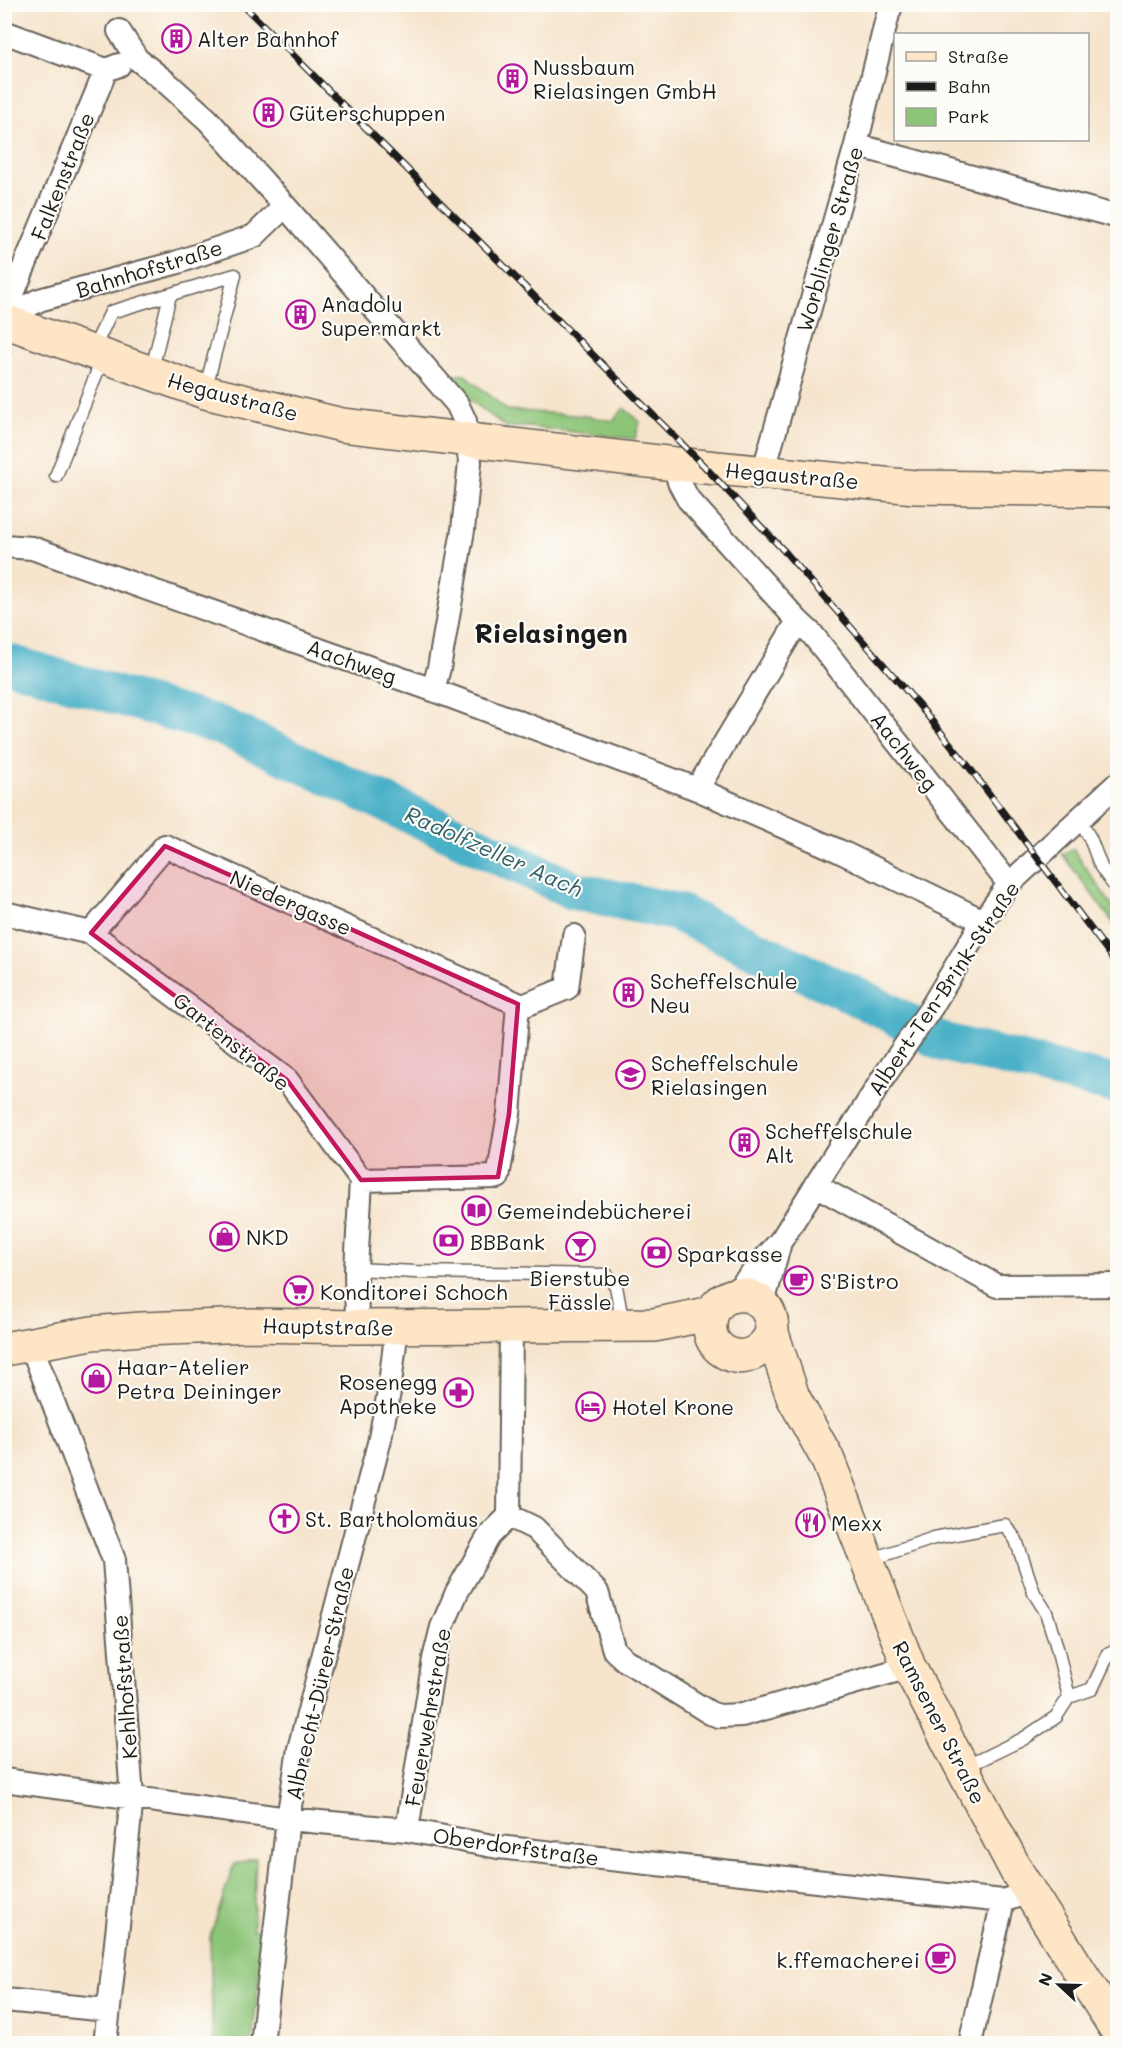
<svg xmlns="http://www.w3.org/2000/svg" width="1122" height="2048" viewBox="0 0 1122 2048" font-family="Mali,sans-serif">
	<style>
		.green { fill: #8dc578; stroke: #54704a; stroke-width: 1.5 }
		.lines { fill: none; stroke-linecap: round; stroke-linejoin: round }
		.river { stroke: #49b0c8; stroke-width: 39 }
		.service-casing { stroke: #68625a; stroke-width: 15 }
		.minor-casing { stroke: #68625a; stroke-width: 26 }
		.secondary-casing { stroke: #68625a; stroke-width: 36 }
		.service { stroke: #fff; stroke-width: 12 }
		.minor { stroke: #fff; stroke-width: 22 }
		.secondary { stroke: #fde5c5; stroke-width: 33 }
		.rail-casing { stroke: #1c1c1c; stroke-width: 7 }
		.rail { stroke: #fdfcf7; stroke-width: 4.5; stroke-dasharray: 14; stroke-linecap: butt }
		.marked { fill: #c2185b; fill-opacity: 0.2; stroke: #c2185b; stroke-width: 4.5; stroke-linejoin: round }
		.labels { text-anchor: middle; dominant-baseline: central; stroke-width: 4.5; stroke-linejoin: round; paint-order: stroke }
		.poi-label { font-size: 21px; fill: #1c1c1c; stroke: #fdfcf7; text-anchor: start }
		.street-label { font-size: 21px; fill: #1c1c1c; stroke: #fdfcf7 }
		.water-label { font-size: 22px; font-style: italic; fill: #305f69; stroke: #fdfcf7 }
		.district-label { font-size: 27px; font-weight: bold; fill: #1c1c1c; stroke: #fdfcf7 }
	</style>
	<rect width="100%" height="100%" fill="#fdfcf7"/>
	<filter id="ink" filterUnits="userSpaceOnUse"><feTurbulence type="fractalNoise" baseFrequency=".0167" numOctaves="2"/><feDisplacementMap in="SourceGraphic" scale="12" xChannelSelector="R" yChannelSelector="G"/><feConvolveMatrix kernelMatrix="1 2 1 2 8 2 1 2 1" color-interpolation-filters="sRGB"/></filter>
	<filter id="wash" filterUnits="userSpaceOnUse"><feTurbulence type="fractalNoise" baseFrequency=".008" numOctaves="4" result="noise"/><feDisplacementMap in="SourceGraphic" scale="24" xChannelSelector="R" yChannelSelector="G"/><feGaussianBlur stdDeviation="1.35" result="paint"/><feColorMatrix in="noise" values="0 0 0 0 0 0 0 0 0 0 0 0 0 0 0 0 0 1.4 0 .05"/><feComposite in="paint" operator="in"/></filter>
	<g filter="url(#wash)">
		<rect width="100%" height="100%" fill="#f6e4cc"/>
		<!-- green -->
		<path class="green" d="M464,374L507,410L587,416L613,421L624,408L640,422L635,439L528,427H506L453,387L455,376Z
			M1073,849L1117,913V928L1062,854Z
			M256,1858L253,1930L264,1929L252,2043H213L210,1937L234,1864Z"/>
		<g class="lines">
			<!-- river -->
			<path class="river" d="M4,662L221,726L575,891L676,912L883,1009L942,1042L1118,1085"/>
		</g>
	</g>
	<g filter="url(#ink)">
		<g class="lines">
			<defs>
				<path id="service" d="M4,349V354
					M92,352L111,312L235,275L205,391
					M151,373L170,295
					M56,476L103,357
					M1078,818L1090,838L1101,867L1118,891
					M356,1269L415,1272L607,1275L616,1286L623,1325
					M869,1560L934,1538L1005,1525L1016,1540L1034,1593L1046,1612L1056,1644L1069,1697L1056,1717L1023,1739L963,1768
					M1069,1697L1092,1689L1109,1653L1118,1649"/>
				<path id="minor" d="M119,31L137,59L166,82L208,120L285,206L457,404L465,421L470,462L463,530L439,668L433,690
					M4,32L106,70L119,65
					M856,145L1118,217
					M4,315L106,70
					M4,319L39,300L175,263L254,236L285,206
					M675,464L679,482L688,499L798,621L812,634L1009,884
					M763,473L856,145L888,14L892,4
					M4,546L32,548L433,690L697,789L839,851L983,921
					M697,789L798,621
					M4,913L91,933L287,1080L361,1180L356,1269L357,1327
					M91,933L165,846L518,1004L509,1114L498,1177L361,1180
					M518,1008L567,988L574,936
					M815,1185L997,1286L1118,1285
					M733,1295L782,1239L885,1075L931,1008L983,921L1009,884L1118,783
					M763,1303L779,1246
					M31,1345L114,1560L132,1797L105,2044
					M509,1516L534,1528L597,1592L614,1650L625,1660L710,1713L719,1716L742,1715L909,1667
					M4,1780L288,1819L407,1830L498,1847L1003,1901L1028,1892
					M407,1830L434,1659L442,1627L457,1592L489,1536L509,1516L511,1326
					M4,2000L108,2010
					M262,2044L288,1819L299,1749L379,1443L389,1392L397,1327
					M970,2044L1003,1901"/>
				<path id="secondary" d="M4,321L205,392L342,425L675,464L915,487L1118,490
					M772,1333C763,1352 743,1364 723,1351C715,1346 710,1337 710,1328C708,1284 774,1282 772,1333L793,1397L827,1458L909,1667L1017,1872L1118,2032
					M4,1349L92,1333L141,1329L252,1325L357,1327L654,1325L712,1313"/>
			</defs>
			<!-- service casing -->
			<use href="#service" class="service-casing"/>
			<!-- minor casing -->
			<use href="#minor" class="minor-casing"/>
			<!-- secondary casing -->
			<use href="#secondary" class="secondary-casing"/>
			<!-- service -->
			<use href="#service" class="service"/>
			<!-- minor -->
			<use href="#minor" class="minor"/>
			<!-- secondary -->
			<use href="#secondary" class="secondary"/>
			<defs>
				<path id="rail" d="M242,4L705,467L786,553L918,704L969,767L1118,965"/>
			</defs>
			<!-- rail casing -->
			<use href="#rail" class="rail-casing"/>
			<!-- rail -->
			<use href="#rail" class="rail"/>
		</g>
	</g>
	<!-- marked area -->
	<path class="marked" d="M165,846L518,1004L509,1114L498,1177L361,1180L287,1080L91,933Z"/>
	<!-- icons -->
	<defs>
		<symbol id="building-ring" viewBox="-11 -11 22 22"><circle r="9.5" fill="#fdfcf7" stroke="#b5179e" stroke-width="1.5"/><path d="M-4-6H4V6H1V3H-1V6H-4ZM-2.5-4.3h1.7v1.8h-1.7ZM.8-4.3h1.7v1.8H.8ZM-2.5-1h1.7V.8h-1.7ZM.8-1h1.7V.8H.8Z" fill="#b5179e"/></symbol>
		<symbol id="school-ring" viewBox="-11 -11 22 22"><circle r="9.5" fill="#fdfcf7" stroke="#b5179e" stroke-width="1.5"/><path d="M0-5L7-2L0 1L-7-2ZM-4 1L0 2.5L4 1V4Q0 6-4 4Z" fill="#b5179e"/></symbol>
		<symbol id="library-ring" viewBox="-11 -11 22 22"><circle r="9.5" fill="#fdfcf7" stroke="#b5179e" stroke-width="1.5"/><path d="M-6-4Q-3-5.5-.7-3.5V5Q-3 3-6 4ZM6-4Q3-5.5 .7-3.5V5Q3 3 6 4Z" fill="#b5179e"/></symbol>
		<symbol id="shop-ring" viewBox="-11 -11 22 22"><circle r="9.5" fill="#fdfcf7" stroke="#b5179e" stroke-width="1.5"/><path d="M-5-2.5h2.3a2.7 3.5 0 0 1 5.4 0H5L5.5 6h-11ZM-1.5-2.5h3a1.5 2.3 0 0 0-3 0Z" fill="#b5179e"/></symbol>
		<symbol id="bank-ring" viewBox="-11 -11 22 22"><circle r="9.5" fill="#fdfcf7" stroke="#b5179e" stroke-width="1.5"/><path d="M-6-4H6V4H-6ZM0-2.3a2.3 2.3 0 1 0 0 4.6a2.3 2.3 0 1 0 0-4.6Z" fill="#b5179e"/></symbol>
		<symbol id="bar-ring" viewBox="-11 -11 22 22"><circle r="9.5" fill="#fdfcf7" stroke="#b5179e" stroke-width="1.5"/><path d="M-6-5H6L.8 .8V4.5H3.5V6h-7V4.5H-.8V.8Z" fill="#b5179e"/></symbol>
		<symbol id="cafe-ring" viewBox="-11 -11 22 22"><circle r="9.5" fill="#fdfcf7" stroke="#b5179e" stroke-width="1.5"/><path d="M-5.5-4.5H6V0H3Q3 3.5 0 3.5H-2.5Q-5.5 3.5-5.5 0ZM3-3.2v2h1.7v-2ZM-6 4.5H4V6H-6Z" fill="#b5179e"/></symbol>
		<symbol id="supermarket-ring" viewBox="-11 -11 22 22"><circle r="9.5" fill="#fdfcf7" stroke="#b5179e" stroke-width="1.5"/><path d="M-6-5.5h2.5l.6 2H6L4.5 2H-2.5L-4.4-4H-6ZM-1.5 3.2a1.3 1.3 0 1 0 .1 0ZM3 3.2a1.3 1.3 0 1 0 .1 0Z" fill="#b5179e"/></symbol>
		<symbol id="pharmacy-ring" viewBox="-11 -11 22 22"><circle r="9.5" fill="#fdfcf7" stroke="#b5179e" stroke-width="1.5"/><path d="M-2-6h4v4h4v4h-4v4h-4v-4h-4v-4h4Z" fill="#b5179e"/></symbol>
		<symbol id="hotel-ring" viewBox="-11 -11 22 22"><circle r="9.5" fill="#fdfcf7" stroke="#b5179e" stroke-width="1.5"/><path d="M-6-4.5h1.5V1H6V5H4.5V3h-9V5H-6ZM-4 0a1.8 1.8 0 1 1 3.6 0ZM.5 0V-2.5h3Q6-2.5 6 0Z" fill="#b5179e"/></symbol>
		<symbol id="church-ring" viewBox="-11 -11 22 22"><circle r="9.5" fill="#fdfcf7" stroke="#b5179e" stroke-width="1.5"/><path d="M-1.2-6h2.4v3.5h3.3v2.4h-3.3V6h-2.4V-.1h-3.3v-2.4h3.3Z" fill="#b5179e"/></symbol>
		<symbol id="restaurant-ring" viewBox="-11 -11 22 22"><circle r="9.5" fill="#fdfcf7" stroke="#b5179e" stroke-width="1.5"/><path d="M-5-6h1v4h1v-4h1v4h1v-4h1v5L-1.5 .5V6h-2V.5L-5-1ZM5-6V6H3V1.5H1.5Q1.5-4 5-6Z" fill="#b5179e"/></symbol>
	</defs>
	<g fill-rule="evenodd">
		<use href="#building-ring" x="160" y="22" width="33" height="33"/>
		<use href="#building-ring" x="496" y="62" width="33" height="33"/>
		<use href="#building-ring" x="252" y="96" width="33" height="33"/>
		<use href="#building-ring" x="284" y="298" width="33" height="33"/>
		<use href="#building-ring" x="612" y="976" width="33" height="33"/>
		<use href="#school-ring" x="614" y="1058" width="33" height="33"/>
		<use href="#building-ring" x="728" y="1126" width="33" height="33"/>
		<use href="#library-ring" x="460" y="1194" width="33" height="33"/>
		<use href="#shop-ring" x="208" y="1220" width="33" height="33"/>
		<use href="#bank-ring" x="432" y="1224" width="33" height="33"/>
		<use href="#bar-ring" x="564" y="1230" width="33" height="33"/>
		<use href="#bank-ring" x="640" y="1236" width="33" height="33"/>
		<use href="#cafe-ring" x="782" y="1264" width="33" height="33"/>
		<use href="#supermarket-ring" x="282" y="1274" width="33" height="33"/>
		<use href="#shop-ring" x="80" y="1362" width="33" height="33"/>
		<use href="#pharmacy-ring" x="442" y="1376" width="33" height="33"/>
		<use href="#hotel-ring" x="574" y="1390" width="33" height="33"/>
		<use href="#church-ring" x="268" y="1502" width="33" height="33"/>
		<use href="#restaurant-ring" x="794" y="1506" width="33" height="33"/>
		<use href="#cafe-ring" x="924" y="1942" width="33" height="33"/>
	</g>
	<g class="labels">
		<!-- poi labels -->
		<g class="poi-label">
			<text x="197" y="38">Alter Bahnhof</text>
			<text x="533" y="66">Nussbaum<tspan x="533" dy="24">Rielasingen GmbH</tspan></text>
			<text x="289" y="112">Güterschuppen</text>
			<text x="321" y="303">Anadolu<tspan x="321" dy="24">Supermarkt</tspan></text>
			<text x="650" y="980">Scheffelschule<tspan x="650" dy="24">Neu</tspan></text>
			<text x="651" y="1062">Scheffelschule<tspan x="651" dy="24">Rielasingen</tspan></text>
			<text x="765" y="1130">Scheffelschule<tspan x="765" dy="24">Alt</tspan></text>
			<text x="497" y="1210">Gemeindebücherei</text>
			<text x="246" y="1236">NKD</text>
			<text x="470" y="1241">BBBank</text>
			<text x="677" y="1253">Sparkasse</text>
			<text x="580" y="1277" text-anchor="middle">Bierstube<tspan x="580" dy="24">Fässle</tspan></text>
			<text x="820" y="1280">S'Bistro</text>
			<text x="320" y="1291">Konditorei Schoch</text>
			<text x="117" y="1366">Haar-Atelier<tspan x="117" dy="24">Petra Deininger</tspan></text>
			<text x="437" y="1381" text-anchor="end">Rosenegg<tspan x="437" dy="24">Apotheke</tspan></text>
			<text x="612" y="1406">Hotel Krone</text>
			<text x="305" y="1518">St. Bartholomäus</text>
			<text x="831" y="1522">Mexx</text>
			<text x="920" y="1959" text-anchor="end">k.ffemacherei</text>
		</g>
		<!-- street labels -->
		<g class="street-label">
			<text transform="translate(62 176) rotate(-68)">Falkenstraße</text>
			<text transform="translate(829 239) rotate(-74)">Worblinger Straße</text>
			<text transform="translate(149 268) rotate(-17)">Bahnhofstraße</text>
			<text transform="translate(233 396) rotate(15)">Hegaustraße</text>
			<text transform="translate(792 475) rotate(5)">Hegaustraße</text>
			<text transform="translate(352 661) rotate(20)">Aachweg</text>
			<text transform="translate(905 751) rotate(52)">Aachweg</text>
			<text transform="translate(291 902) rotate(24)">Niedergasse</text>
			<text transform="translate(943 988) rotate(-56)">Albert-Ten-Brink-Straße</text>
			<text transform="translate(232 1041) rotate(39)">Gartenstraße</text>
			<text transform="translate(328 1326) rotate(1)">Hauptstraße</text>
			<text transform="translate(319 1683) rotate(-77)">Albrecht-Dürer-Straße</text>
			<text transform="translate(124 1687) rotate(-94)">Kehlhofstraße</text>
			<text transform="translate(427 1717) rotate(-80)">Feuerwehrstraße</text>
			<text transform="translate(940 1722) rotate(63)">Ramsener Straße</text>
			<text transform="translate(516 1846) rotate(8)">Oberdorfstraße</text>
		</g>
		<!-- water labels -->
		<g class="water-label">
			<text transform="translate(494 851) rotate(24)">Radolfzeller Aach</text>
		</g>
		<!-- district labels -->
		<g class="district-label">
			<text x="551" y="632">Rielasingen</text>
		</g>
	</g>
	<!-- margin -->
	<rect width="1122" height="2048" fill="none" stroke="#fdfcf7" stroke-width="24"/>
	<!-- legend -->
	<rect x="894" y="33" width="195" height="108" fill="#fdfcf7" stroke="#a3a29f" stroke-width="1.5"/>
	<rect x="906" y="52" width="30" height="9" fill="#fde5c5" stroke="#a3a29f" stroke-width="1.5"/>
	<text x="948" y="63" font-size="18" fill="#1c1c1c">Straße</text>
	<rect x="906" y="82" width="30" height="9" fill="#1c1c1c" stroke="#a3a29f" stroke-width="1.5"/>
	<text x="948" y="93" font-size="18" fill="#1c1c1c">Bahn</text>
	<rect x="906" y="108" width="30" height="18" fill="#8dc578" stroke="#a3a29f" stroke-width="1.5"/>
	<text x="948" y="123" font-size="18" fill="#1c1c1c">Park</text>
	<!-- north arrow -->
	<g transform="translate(1059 1985) rotate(292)" stroke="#fdfcf7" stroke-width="4.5" paint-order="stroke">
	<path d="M0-4.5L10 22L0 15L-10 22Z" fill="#1c1c1c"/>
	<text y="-9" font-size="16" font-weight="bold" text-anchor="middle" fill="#1c1c1c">N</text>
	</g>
</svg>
